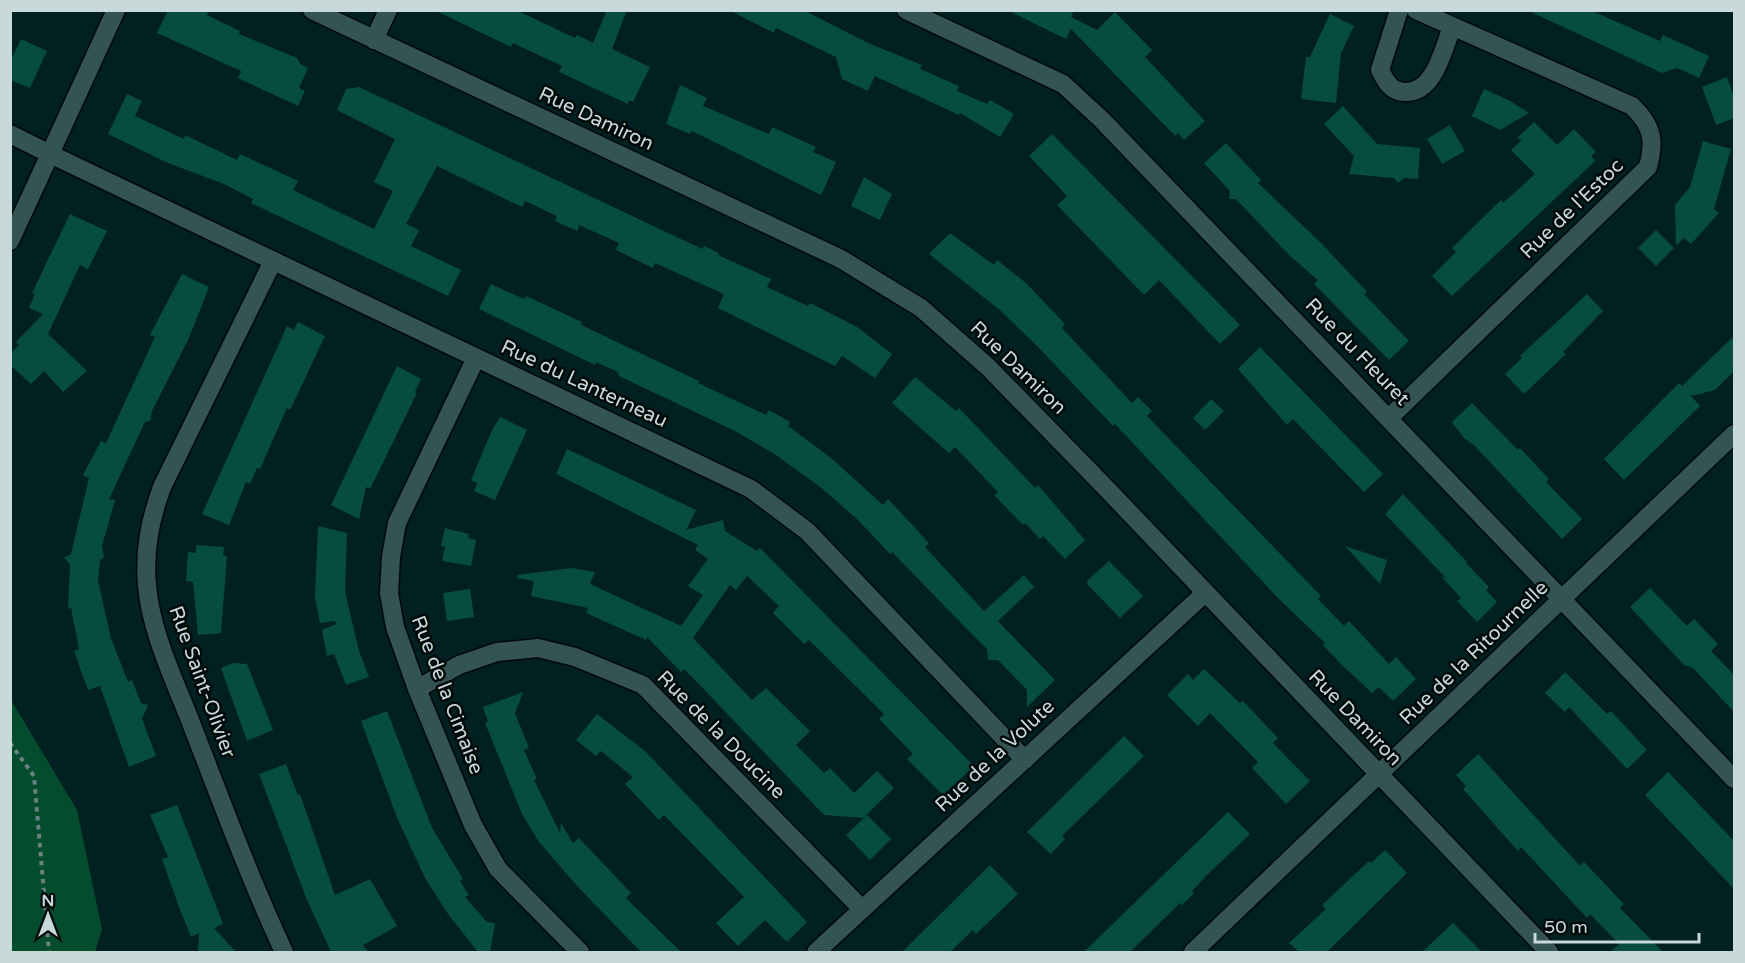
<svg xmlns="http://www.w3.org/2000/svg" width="1745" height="963" viewBox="0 0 1745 963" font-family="'Varela Round',sans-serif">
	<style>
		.green { fill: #034c2d }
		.building { fill: #064c40 }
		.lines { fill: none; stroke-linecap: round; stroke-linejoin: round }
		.minor-casing { stroke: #000909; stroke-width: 21 }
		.path { stroke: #6a8182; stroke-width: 4; stroke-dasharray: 4.5 4.5; stroke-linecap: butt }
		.minor { stroke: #345354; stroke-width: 18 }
		.labels { text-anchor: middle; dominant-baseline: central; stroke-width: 5; stroke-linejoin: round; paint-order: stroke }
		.street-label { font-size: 20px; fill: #c8d9d9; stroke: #010808 }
	</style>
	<rect width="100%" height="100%" fill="#012021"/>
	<!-- green -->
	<path class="green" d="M11,700L77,810L102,929L95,952H11Z"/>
	<!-- building -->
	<path class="building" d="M168,10H209L207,15L240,31L239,34L297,58L300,64L308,68L299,88L305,91L298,106L238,78L241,71L157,33Z
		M434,10H516L575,38L577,35L593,43L607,10H627L612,49L650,67L633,102L629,100L628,104L559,72L562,66L513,43L511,47Z
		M729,10H803L868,43L922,65L920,69L959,86L957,91L987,104L990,100L1014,114L1000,137L960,113L959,115L875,76L868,91L842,79L836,57L776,28L774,33Z
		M1007,10H1074L1071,17L1097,30L1115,12L1152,50L1145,57L1205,121L1184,140L1178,133L1175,136L1071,29L1066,39Z
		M1527,10H1590L1660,41L1663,35L1709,56L1699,78L1677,68L1662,73Z
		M1330,14L1354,26L1341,53L1336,103L1301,99L1306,57H1310Z
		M21,39L47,51L30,88L10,80V62Z
		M1727,77L1734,97V118L1716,125L1702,87Z
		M680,85L707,98L703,106L769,134L772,127L816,147L813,152L836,162L821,195L692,131L690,134L666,124Z
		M359,87L702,249L704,246L719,253L718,255L771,279L767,287L808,306L810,303L857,327L892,354L875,378L842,356L835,366L718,308L724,294L655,263L653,268L616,250L619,243L579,225L577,231L555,221L557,216L525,201L522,207L437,166L406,224L419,230L411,246L461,270L448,296L251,203L253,199L224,184L168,163L108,134L127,94L142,101L135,116L184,139L185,135L237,160L240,154L298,181L293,190L374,229L393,191L374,182L395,139L337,110L346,89Z
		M1484,89L1510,101L1529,113L1500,130L1472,116Z
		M1343,106L1377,144L1420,148L1418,179L1404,178L1398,183L1394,178L1349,174L1354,156L1324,124Z
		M1534,122L1557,145L1574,129L1596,152L1591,156L1595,161L1452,296L1432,276L1456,252L1452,248L1501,200L1503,203L1535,174L1511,150L1522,140L1517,138Z
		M1450,125L1465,151L1442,164L1427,139Z
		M1052,134L1240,325L1220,344L1159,280L1144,295L1057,205L1067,196L1029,156Z
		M1703,141L1731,149L1714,209L1719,213L1691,244L1684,238L1676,246L1675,205L1690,187Z
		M1226,143L1261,180L1258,183L1321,243L1367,292L1364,294L1409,341L1389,360L1314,284L1318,280L1290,256L1236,199H1229L1230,191L1204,163Z
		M864,177L892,194L880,220L851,206Z
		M70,214L107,231L88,269L80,265L48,334L87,371L63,392L44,371L31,384L10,365V354L19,345L16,342L43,314L29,308L35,294L32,293Z
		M1656,230L1674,248L1656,266L1638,248Z
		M950,233L994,265L997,260L1026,283L1065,324L1062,328L1132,403L1138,397L1152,411L1147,416L1321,596L1318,599L1344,626L1349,621L1389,664L1396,657L1416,679L1393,701L1379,687L1372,693L1342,665L1323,645L1325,643L1278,598L1115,424L1113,426L1039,348L1001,311L929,254Z
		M182,274L209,287L189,338L152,411L150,421L145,422L109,499L115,500L102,546L104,557L100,560L98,581L111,638L128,682L132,680L141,703L148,705L142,719L156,756L129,767L100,686L88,690L74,651L79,649L71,608L68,609L70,564L64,558L71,554L89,478L83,475L101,441L106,443L155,337L150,335Z
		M491,284L524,299L526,296L582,322L581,325L699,381L698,383L766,415L769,410L790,422L788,426L830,457L883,505L888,499L929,543L925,547L984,611L1024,575L1034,587L998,621L1055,680L1027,707V690L998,660H988L987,649L963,625L892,552L890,554L857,519L819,486L776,455L735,431L619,376L618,372L596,362L595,365L479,309Z
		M1587,294L1603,311L1563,352L1566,354L1524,394L1505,374L1522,358L1520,356Z
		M298,322L325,336L290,410L287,408L260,469L257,468L250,484L246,482L229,525L202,514L287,326L294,330Z
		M1734,336V371L1715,390L1691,396L1700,406L1624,480L1604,459L1679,383L1682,386Z
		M1260,347L1383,474L1364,492L1293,419L1287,425L1238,369Z
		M397,366L421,379L415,392L417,393L370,489L366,487L359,519L331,505Z
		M915,377L956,411L959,408L1035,488L1038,485L1085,540L1065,559L1043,536L1040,539L1025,523L1023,525L994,495L998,492L955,447L949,453L892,403Z
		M1211,399L1224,411L1205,430L1193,418Z
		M1472,403L1518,450L1520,448L1549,479L1546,482L1582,519L1562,539L1474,445L1464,438L1452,422Z
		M500,417L527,430L495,500L474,491L477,483L471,480L493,428Z
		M567,449L696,510L686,530L723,520L725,531L757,551L760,548L974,766L943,795L907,759L913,754L879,719L884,714L809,640L804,644L773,613L779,606L747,576L736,590L730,585L693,638L752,700L766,688L810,731L796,745L824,773L830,768L854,793L877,771L894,788L863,818L824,815L695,680L684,669L681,672L647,637L646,640L586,613L588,608L531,596L534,581L517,578V575L572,568L595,572L590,584L681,626L703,595L688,586L708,559L695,550L698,545L556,474Z
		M1403,494L1467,562L1466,563L1489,587L1486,590L1497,602L1477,622L1457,601L1461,598L1441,576L1446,578L1385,514Z
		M318,526L347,533L345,592L359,651L369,677L346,685L334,654L327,656L322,630L336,624L335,621L320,623L315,597Z
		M445,528L469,534L468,538L476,540L471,566L442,561L445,547L441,546Z
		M196,545L224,547L223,555L227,556L221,633L198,635L193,582L186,581L188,552L196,553Z
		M1345,546L1387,560L1380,584Z
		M1109,561L1143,596L1120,618L1088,585L1087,581Z
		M1650,588L1687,626L1694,619L1718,644L1711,651L1734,675V712L1693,668L1684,665L1630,607Z
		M470,589L474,617L447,621L443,593Z
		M233,663L247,664L273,730L247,741L221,668Z
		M1204,669L1240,703L1243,701L1278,738L1273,743L1310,781L1286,804L1252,768L1258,762L1210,713L1198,726L1167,695L1188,674L1193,680Z
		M1565,672L1607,714L1611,711L1647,750L1627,769L1569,707L1565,712L1545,693Z
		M523,692L515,713L529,748L524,750L537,779L534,780L560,833L561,823L573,843L579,838L631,893L626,898L681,952H641L579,888L539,842L522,814L485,723L488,721L483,707Z
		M387,711L432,828L463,879L460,881L469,895L465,897L487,922L495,923L490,952H478L448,914L425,878L398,820L361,721Z
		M597,714L646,752L807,922L787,942L765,920L738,946L716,923L744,897L664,815L659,820L625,784L633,777L601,751L596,756L576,740Z
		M1124,736L1144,756L1062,836L1065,839L1051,854L1027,832Z
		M1478,754L1580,866L1584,862L1624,904L1620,908L1663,952H1610L1619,944L1590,914L1587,918L1521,847L1518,851L1463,789L1466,786L1456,775Z
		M286,764L298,795L300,794L335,895L370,879L397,926L363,945L368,952H331L307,900L259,774Z
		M1668,772L1734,841V889L1645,795Z
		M177,805L223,924L214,928L236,952H198L199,933L191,937L180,910L162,859L168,857L150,815Z
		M1228,812L1250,834L1208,874L1192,891L1194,893L1182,905L1180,903L1130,952H1084Z
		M867,815L891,839L870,860L846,835Z
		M1385,850L1407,873L1327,952H1299L1289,943L1326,909L1322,905L1369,861L1371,863Z
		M990,865L1018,894L976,934L973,930L950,952H902Z
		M1453,923L1482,952H1422Z"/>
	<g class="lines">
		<defs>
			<path id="minor" d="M116,10L50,154L751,489L807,531L1025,760
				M312,10L841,259L921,308L988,367L1104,486L1549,952
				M906,10L1063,84L1102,120L1734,779
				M1399,10L1380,70C1386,82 1391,92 1406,92C1435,92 1443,49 1452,27
				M374,40L388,10
				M10,134L50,154L10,241
				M273,261L162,487C150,520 144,550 147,585C151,634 176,683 193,728C222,803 250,879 284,952
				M476,358L397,523L391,557L389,593L395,627L417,689L473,825L498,869L580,952
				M1389,418L1648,167C1655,141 1653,126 1632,106L1416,10
				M417,689L459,665L497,652L538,648L575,657L643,685L862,909
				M816,952L1205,593
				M1193,952L1734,434"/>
		</defs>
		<!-- minor casing -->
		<use href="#minor" class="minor-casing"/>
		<!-- path -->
		<path class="path" d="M10,743L34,776L49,952"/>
		<!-- minor -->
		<use href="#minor" class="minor"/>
	</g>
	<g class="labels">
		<!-- street labels -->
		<g class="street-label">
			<text transform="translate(596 119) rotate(25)">Rue Damiron</text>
			<text transform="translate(1572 209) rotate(-44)">Rue de l'Estoc</text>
			<text transform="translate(1357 352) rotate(46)">Rue du Fleuret</text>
			<text transform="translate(1018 368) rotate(44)">Rue Damiron</text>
			<text transform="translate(584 384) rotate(25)">Rue du Lanterneau</text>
			<text transform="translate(1474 653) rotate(-44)">Rue de la Ritournelle</text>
			<text transform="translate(202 682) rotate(70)">Rue Saint-Olivier</text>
			<text transform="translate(447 695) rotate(69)">Rue de la Cimaise</text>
			<text transform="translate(1355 718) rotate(46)">Rue Damiron</text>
			<text transform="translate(721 735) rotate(45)">Rue de la Doucine</text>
			<text transform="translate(995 756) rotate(-43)">Rue de la Volute</text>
		</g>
	</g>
	<!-- border -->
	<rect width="1745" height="963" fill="none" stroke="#c8d9d9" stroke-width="24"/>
	<!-- north arrow -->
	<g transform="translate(48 915)" stroke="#010808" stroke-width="4.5" paint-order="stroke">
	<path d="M0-4.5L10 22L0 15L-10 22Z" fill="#c8d9d9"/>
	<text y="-9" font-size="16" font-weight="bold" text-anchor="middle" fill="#c8d9d9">N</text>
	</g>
	<!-- scale -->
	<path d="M1535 933v9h164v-9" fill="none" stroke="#c8d9d9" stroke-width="3"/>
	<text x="1544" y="933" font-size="18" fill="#c8d9d9" stroke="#010808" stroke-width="4.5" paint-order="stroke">50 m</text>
</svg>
